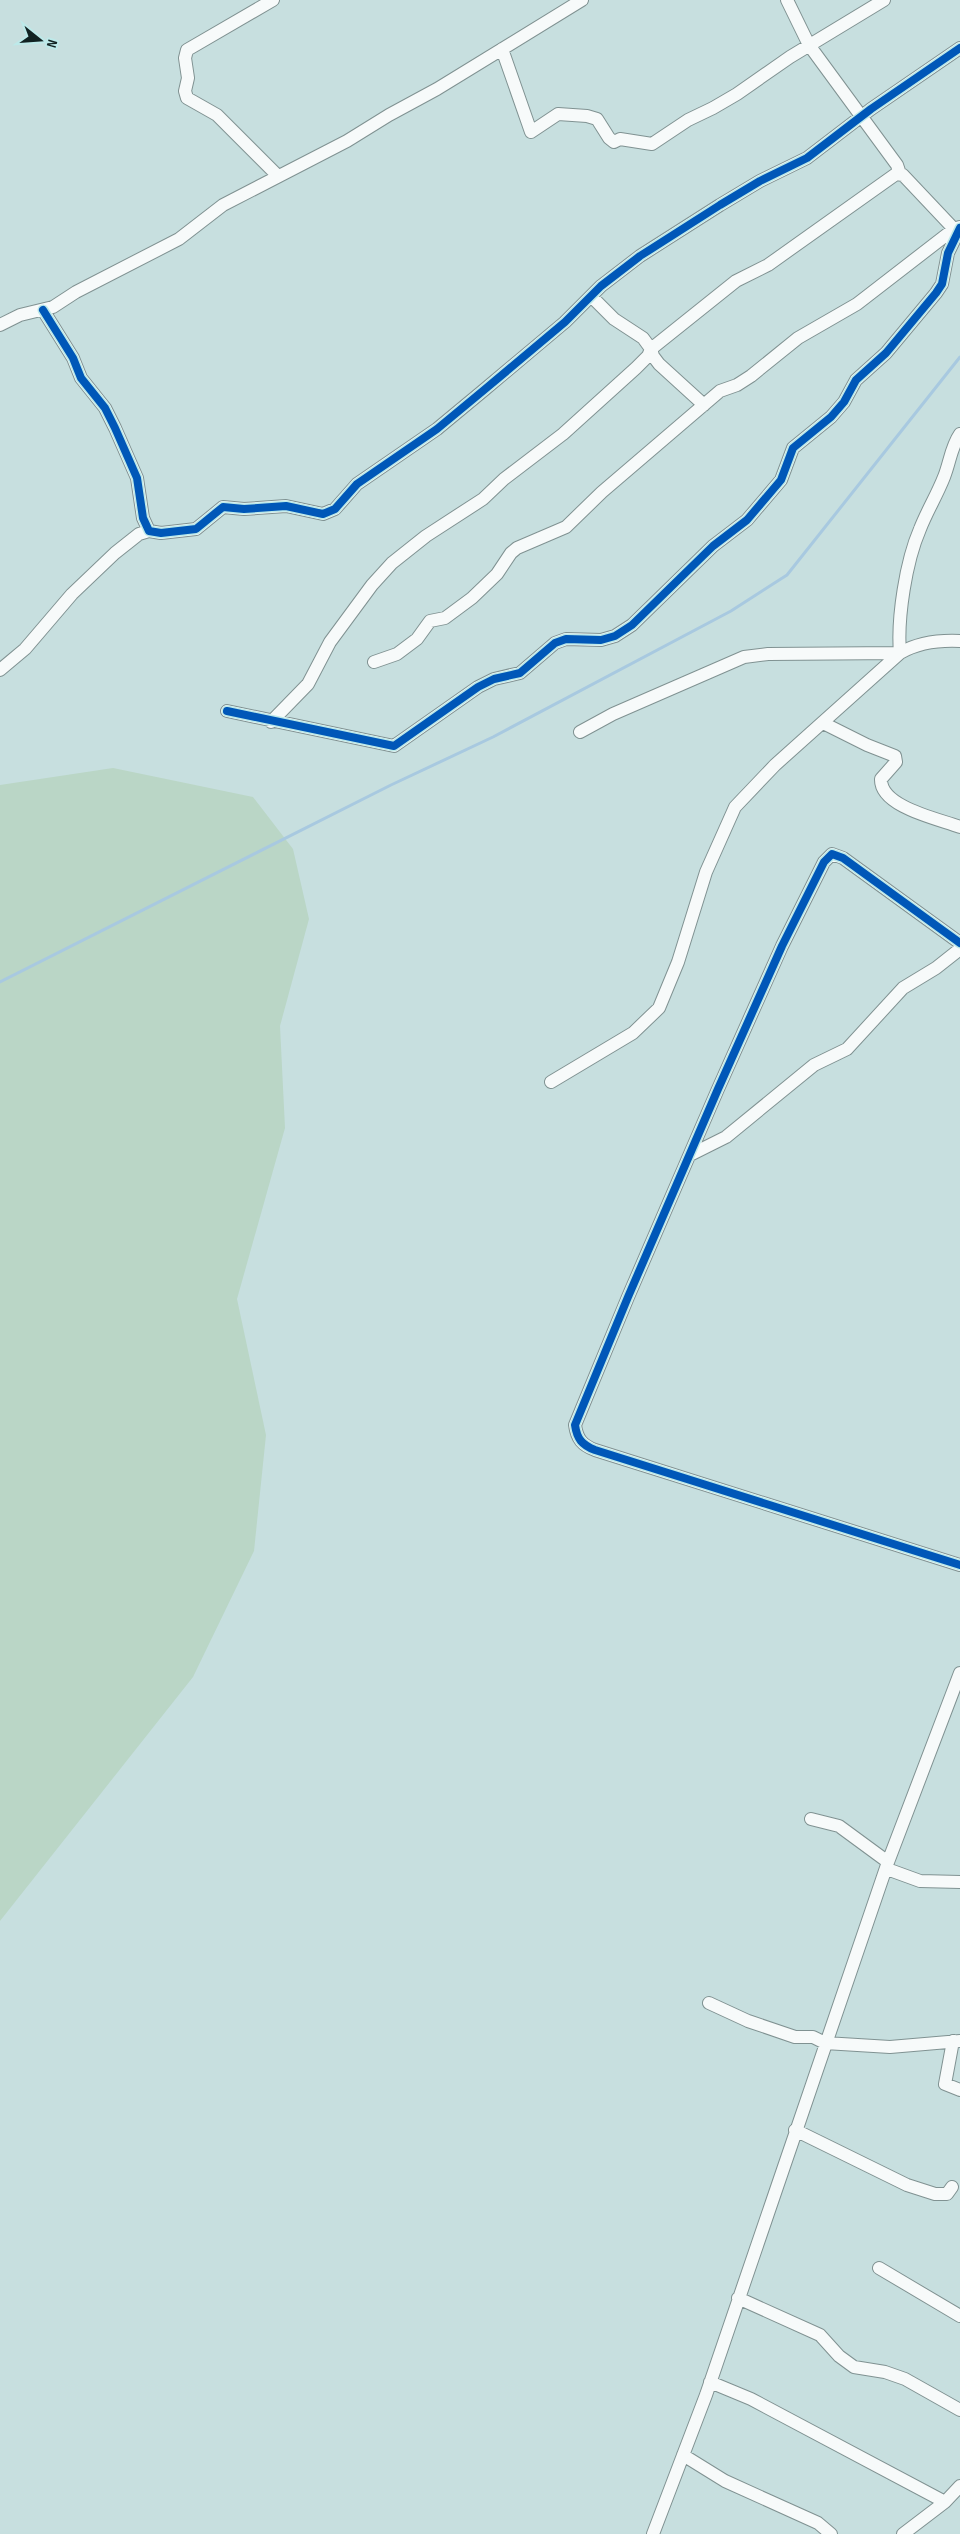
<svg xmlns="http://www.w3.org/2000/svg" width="960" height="2534" viewBox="0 0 960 2534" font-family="'Sofia Sans Condensed',sans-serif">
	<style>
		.green { fill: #bad6c6 }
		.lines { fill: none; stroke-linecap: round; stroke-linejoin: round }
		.stream { stroke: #a8c9e0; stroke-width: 3 }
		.minor-casing { stroke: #809292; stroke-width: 14 }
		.minor { stroke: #f7fafa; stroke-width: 12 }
		.cycleway-casing { stroke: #bde9e9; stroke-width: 11 }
		.cycleway { stroke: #0057b8; stroke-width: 8 }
	</style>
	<rect width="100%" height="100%" fill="#c7dfdf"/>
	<!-- green -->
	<path class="green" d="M113,768L253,797L293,849L309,919L280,1026L285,1128L237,1299L266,1435L254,1551L193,1677L0,1921V785Z"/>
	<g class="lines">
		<!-- stream -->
		<path class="stream" d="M0,982L391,785L493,737L731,611L787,575L960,357"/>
		<defs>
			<path id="minor" d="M273,0L187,50L185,58L188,78L185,91L187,98L217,115L278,176
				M787,0L809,45L897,165L900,174
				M502,49L531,132L558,114L587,116L597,119L609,138L614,142L620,139L652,144L688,120L713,108L737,94L790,57L884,0
				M591,296L614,319L643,338L651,349L736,281L768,265L896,174L903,175L954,229
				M43,310L73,358L81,378L105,408L115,428L137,478L143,518L149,531L161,533L196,529L223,507L244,509L286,506L323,514L335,509L357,484L437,429L484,390L565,322L601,286L640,256L720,205L760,181L807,158L871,109L960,48
				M0,325L20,315L53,307L76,292L179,239L223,205L347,141L389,115L437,89L582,0
				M651,349L653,356L659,364L704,405
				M374,662L397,654L417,639L430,621L445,618L472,598L497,574L511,553L517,548L566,527L602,492L720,391L737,385L751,376L798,338L857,304L954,229L960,227
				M0,670L25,649L72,594L115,553L139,534L149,531
				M227,711L394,746L478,687L494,679L520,673L555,643L566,639L601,640L615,636L632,625L713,546L747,520L781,480L793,448L831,417L844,402L856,380L886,353L936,293L942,284L948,253L960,228
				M271,722L308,684L330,642L372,585L392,563L426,536L483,499L504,479L563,434L636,368L648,356L651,349
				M823,723L867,745L895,756L896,762L881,779C880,807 939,819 960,827
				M580,732L613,714L744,657L768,654L900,653C897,618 906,561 920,529C927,511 937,495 944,477C950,462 951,447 960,434
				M960,943L843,858L832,854L824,862L782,946L718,1089L628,1297L575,1425C577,1439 582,1445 595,1450L960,1565
				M551,1082L633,1033L659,1008L678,962L706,872L735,807L775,765L900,653C919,642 939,640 960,641
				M690,1155L726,1137L814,1065L847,1049L903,988L936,968L960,949
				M811,1819L839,1826L888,1862
				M887,1869L920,1881L960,1882
				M709,2003L748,2021L795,2037H813L825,2043L890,2047L960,2041
				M953,2041L945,2084L960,2090
				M795,2130L907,2185L935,2194H947L952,2187
				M879,2268L960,2316
				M738,2298L820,2335L839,2356L854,2367L885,2372L905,2379L960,2410
				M710,2382L751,2399L945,2502
				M683,2455L725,2481L818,2523L831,2534
				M653,2534L706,2395L888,1862L960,1673
				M903,2534L945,2502L960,2486"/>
		</defs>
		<!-- minor casing -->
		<use href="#minor" class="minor-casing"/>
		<!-- minor -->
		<use href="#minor" class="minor"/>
		<defs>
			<path id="cycleway" d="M43,310L73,358L81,378L105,408L115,428L137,478L143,518L149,531L161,533L196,529L223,507L244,509L286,506L323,514L335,509L357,484L437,429L484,390L565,322L601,286L640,256L720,205L760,181L807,158L871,109L960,48
				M227,711L394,746L478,687L494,679L520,673L555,643L566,639L601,640L615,636L632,625L713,546L747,520L781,480L793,448L831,417L844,402L856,380L886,353L936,293L942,284L948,253L960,228
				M960,943L843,858L832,854L824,862L782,946L718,1089L628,1297L575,1425C577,1439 582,1445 595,1450L960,1565"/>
		</defs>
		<!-- cycleway casing -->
		<use href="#cycleway" class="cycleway-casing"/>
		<!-- cycleway -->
		<use href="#cycleway" class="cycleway"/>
	</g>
	<!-- north arrow -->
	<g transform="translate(40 40) rotate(107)" stroke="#bde9e9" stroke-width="4" paint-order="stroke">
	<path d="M0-4L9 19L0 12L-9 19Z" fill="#112222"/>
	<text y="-8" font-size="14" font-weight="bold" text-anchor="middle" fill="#112222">N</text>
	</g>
</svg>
